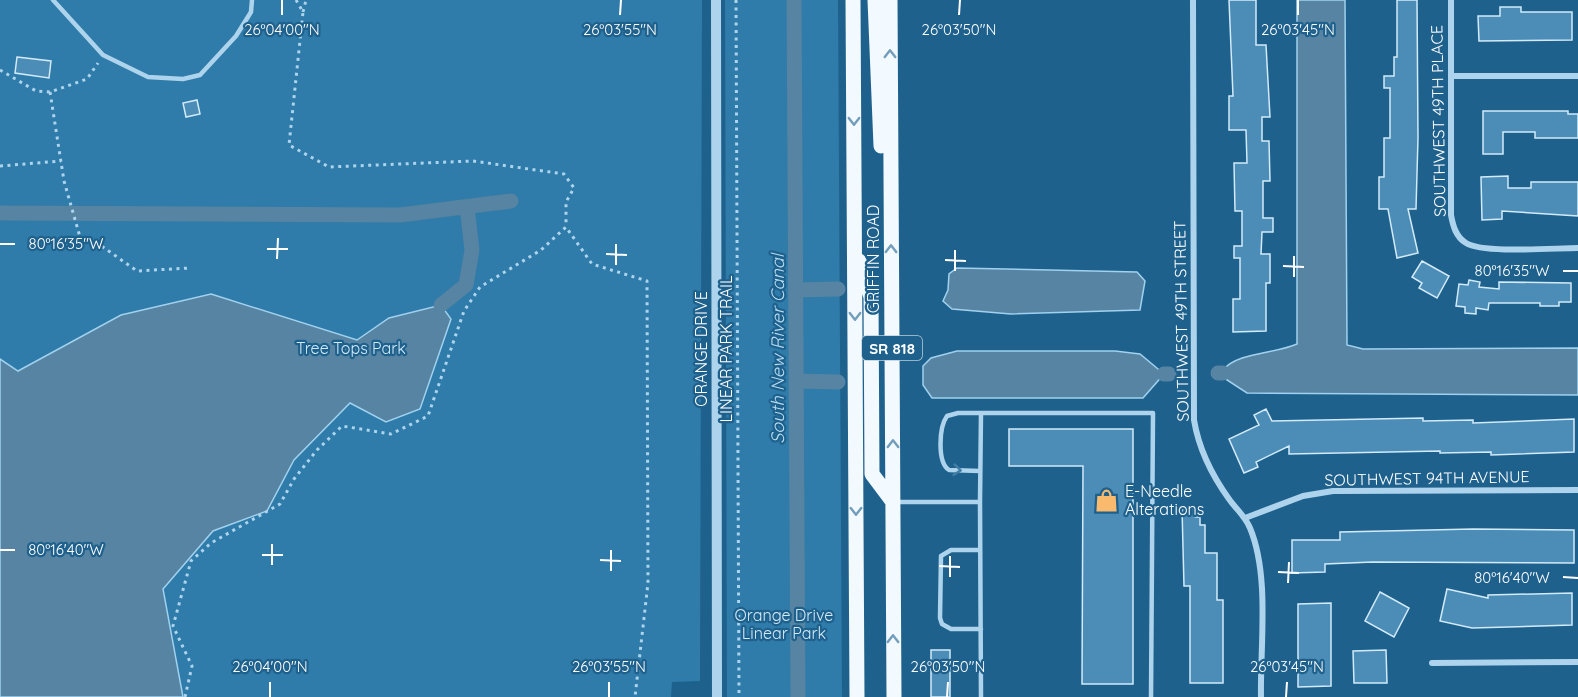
<svg xmlns="http://www.w3.org/2000/svg" width="1578" height="697" viewBox="0 0 1578 697" font-family="Quicksand,sans-serif">
	<style>
		.green { fill: #2f7ba9 }
		.water { fill: #5684a2; stroke: #a0d1ee; stroke-width: 1.5 }
		.lines { fill: none; stroke-linecap: round; stroke-linejoin: round }
		.canal { stroke: #5684a2; stroke-width: 15 }
		.building { fill: #4b8db7; stroke: #d2eaf9; stroke-width: 1.5 }
		.path { stroke: #add4ec; stroke-width: 3; stroke-dasharray: 3 4.5; stroke-linecap: butt }
		.service { stroke: #add4ec; stroke-width: 4.5 }
		.minor { stroke: #add4ec; stroke-width: 6 }
		.tertiary { stroke: #add4ec; stroke-width: 10 }
		.primary { stroke: #f2f9ff; stroke-width: 15 }
		.oneway { stroke: #739ebb }
		.oneway2 { stroke: #427ea5 }
		.ticks { fill: none; stroke: #fff; stroke-width: 2 }
		.labels { text-anchor: middle; dominant-baseline: central; stroke-width: 4.5; stroke-linejoin: round; paint-order: stroke }
		.shield { fill: #1f618d; stroke: #bcd0dd; stroke-width: 1.5 }
		.shield-label { font-size: 15px; font-weight: bold; fill: #fff }
		.street-label { font-size: 16px; fill: #fff; stroke: #1f618d }
		.park-label { font-size: 16px; fill: #d2eaf9; stroke: #1f618d }
		.poi-label { font-size: 16px; fill: #fff; stroke: #1f618d; text-anchor: start }
		.water-label { font-size: 18px; font-style: italic; fill: #b9ddf3; stroke: #1f618d }
		.ticks-label { font-size: 15px; text-anchor: middle; fill: #fff; stroke: #1f618d; stroke-width: 4.5; stroke-linejoin: round; paint-order: stroke }
	</style>
	<rect width="100%" height="100%" fill="#1f618d"/>
	<!-- green -->
	<path class="green" d="M0,0H702L700,681L672,682L671,697H0Z
		M725,0H838L842,697H727Z"/>
	<!-- water -->
	<path class="water" d="M1297,0H1345L1347,345L1363,349L1578,348V395L1247,393L1224,378L1223,370C1238,352 1275,354 1297,344Z
		M957,268L1137,272L1145,281L1140,310L1011,314L952,309L943,301L948,290L949,274Z
		M211,294L357,340L389,318L441,305L451,319L420,409L386,422L350,403L294,460L267,511L213,531L163,589L183,697H0V359L18,371L121,315Z
		M957,351H1115L1140,354L1164,374L1143,398H932L923,385V366L931,358Z"/>
	<g class="lines">
		<!-- canal -->
		<path class="canal" d="M794,0L798,697
			M0,213L400,215L511,201
			M796,290L838,289
			M441,305L466,285L472,250L467,207
			M1218,373H1223
			M1164,374H1169
			M796,381L838,382"/>
	</g>
	<!-- building -->
	<path class="building" d="M1229,0H1256V45H1266L1270,117H1262V141H1269L1270,181H1263V218H1273V232H1262L1261,254H1270V283H1266V331L1233,332V299H1240V258H1234V246H1242V211H1235L1234,163H1247L1246,130H1229V96H1233Z
		M1397,0H1417L1418,138L1416,209H1408L1418,253L1397,258L1388,209H1379V177H1384V138H1390V88H1384V76H1394V57H1397Z
		M1500,7H1521V12H1572V40L1479,41L1478,16H1500Z
		M17,57L51,61L49,78L15,73Z
		M197,100L200,114L186,117L183,103Z
		M1483,111H1568V114H1578V138H1535V132H1503V154H1483Z
		M1508,176V188H1531V182H1578V216L1502,211V219L1482,220L1481,177Z
		M1422,261L1449,276L1437,298L1419,288L1422,283L1412,277Z
		M1469,280L1480,282L1479,287L1499,289V282L1571,283V302H1559V306H1540V303H1489L1488,310L1476,308V314L1465,313V307L1456,306L1459,284L1468,285Z
		M1266,409L1272,421L1423,418V421L1473,420V423L1574,419V452L1491,455V452L1440,453V451L1289,454V446L1256,462L1258,467L1244,473L1229,439L1259,425L1254,415Z
		M1009,429H1133V684H1082L1083,466H1009Z
		M1182,509H1195V517H1200V525H1205V553H1217V600H1223V683H1190V586H1184Z
		M1473,529L1574,530V563L1373,562L1325,564V572L1292,573V540H1340V532Z
		M1447,589L1488,598V595L1572,593V625L1472,628L1440,621Z
		M1380,592L1409,608L1394,637L1365,621Z
		M1331,603V686L1298,687V604Z
		M931,650H950V697H931Z
		M1386,650L1387,683H1354L1353,651Z"/>
	<g class="lines">
		<!-- path -->
		<path class="path" d="M296,0L303,12L289,145L329,167L473,161L564,174L574,188L566,202V226
			M736,0L739,697
			M303,12L306,0
			M0,70L36,91L50,92L87,79L98,63
			M50,92L64,181L80,237L93,240L137,271L190,268
			M0,166L61,161
			M185,697L192,666L173,626L191,561L211,543L280,504L294,479L317,450L342,426L391,434L428,416L464,311L480,287L541,250L566,227L592,264L647,281L648,583L635,697"/>
		<!-- service -->
		<path class="service" d="M53,0L103,55L148,77L183,79L200,75L236,36L251,12L252,0
			M980,471L949,470C937,462 939,427 947,416L958,413H981
			M896,502H980L981,697
			M980,502L981,413H1153L1151,697
			M980,550H951L941,556L940,618L942,624L951,629H981"/>
		<!-- minor -->
		<path class="minor" d="M1193,0L1194,420C1199,450 1211,474 1229,499C1236,509 1245,516 1250,528C1270,576 1260,645 1261,697
			M1451,0V215C1453,226 1456,237 1466,243C1484,254 1554,248 1578,248
			M1451,76H1578
			M1245,518L1303,496L1333,491L1578,490
			M1432,663L1578,662"/>
		<!-- tertiary -->
		<path class="tertiary" d="M716,0L717,697"/>
		<!-- primary -->
		<path class="primary" d="M853,0L857,697
			M875,0L881,146
			M890,0L894,697
			M859,261L871,297L872,474L893,502"/>
	</g>
	<!-- one-way arrows -->
	<defs><path id="oneway-chevron" d="M-2-3.5L2.5 0L-2 3.5" fill="none" stroke-width="1.6" stroke-linecap="round" stroke-linejoin="round" transform="scale(1.5)"/></defs>
	<g class="oneway">
		<use href="#oneway-chevron" transform="translate(890 54) rotate(-90)"/>
		<use href="#oneway-chevron" transform="translate(854 121) rotate(90)"/>
		<use href="#oneway-chevron" transform="translate(891 249) rotate(-90)"/>
		<use href="#oneway-chevron" transform="translate(855 316) rotate(90)"/>
		<use href="#oneway-chevron" transform="translate(893 444) rotate(-90)"/>
		<use href="#oneway-chevron" transform="translate(856 511) rotate(90)"/>
		<use href="#oneway-chevron" transform="translate(893 639) rotate(-90)"/>
	</g>
	<use class="oneway2" href="#oneway-chevron" transform="translate(957 470) rotate(6)"/>
	<!-- ticks -->
	<path class="ticks" d="M282,15V0M620,15L621,0M959,15L960,0M1298,15V0M0,244H15M267,249H288M606,254L627,255M277,259L278,238M945,260L966,261M616,265V244M1283,266L1304,267M955,271V250M1563,271H1578M1294,277V256M0,550H15M262,555H283M600,560L621,561M272,565V544M939,566L960,567M611,571V550M1278,572L1299,573M950,577V556M1563,577L1578,578M1288,583L1289,562M270,697V682M609,697V682M947,697L948,682M1286,697L1287,682"/>
	<!-- icons -->
	<defs>
		<symbol id="shop-bare" viewBox="-9 -9 18 18"><path d="M-5-2.5h2.3a2.7 3.5 0 0 1 5.4 0H5L5.5 6h-11ZM-1.5-2.5h3a1.5 2.3 0 0 0-3 0Z" fill="#faba6d" stroke="#1f618d" stroke-width="2.5" paint-order="stroke"/></symbol>
	</defs>
	<g fill-rule="evenodd">
		<use href="#shop-bare" x="1090" y="484" width="33" height="33"/>
	</g>
	<g class="labels">
		<!-- shield labels -->
		<rect class="shield" x="862" y="336" width="60" height="24" rx="4.5"/>
		<g class="shield-label">
			<text x="892" y="348">SR 818</text>
		</g>
		<!-- street labels -->
		<g class="street-label">
			<text transform="translate(1438 121) rotate(-91)">SOUTHWEST 49TH PLACE</text>
			<text transform="translate(873 259) rotate(-90)">GRIFFIN ROAD</text>
			<text transform="translate(1181 321) rotate(-91)">SOUTHWEST 49TH STREET</text>
			<text transform="translate(701 349) rotate(-90)">ORANGE DRIVE</text>
			<text transform="translate(726 349) rotate(-90)">LINEAR PARK TRAIL</text>
			<text transform="translate(1427 478) rotate(-1)">SOUTHWEST 94TH AVENUE</text>
		</g>
		<!-- park labels -->
		<g class="park-label">
			<text x="351" y="348">Tree Tops Park</text>
			<text x="784" y="615">Orange Drive<tspan x="784" dy="18">Linear Park</tspan></text>
		</g>
		<!-- poi labels -->
		<g class="poi-label">
			<text x="1125" y="491">E-Needle<tspan x="1125" dy="18">Alterations</tspan></text>
		</g>
		<!-- water labels -->
		<g class="water-label">
			<text transform="translate(777 349) rotate(-90)">South New River Canal</text>
		</g>
	</g>
	<g class="ticks-label">
		<text x="282" y="35">26°04'00"N</text>
		<text x="620" y="35">26°03'55"N</text>
		<text x="959" y="35">26°03'50"N</text>
		<text x="1298" y="35">26°03'45"N</text>
		<text x="66" y="249">80°16'35"W</text>
		<text x="1512" y="276">80°16'35"W</text>
		<text x="66" y="555">80°16'40"W</text>
		<text x="1512" y="583">80°16'40"W</text>
		<text x="270" y="672">26°04'00"N</text>
		<text x="609" y="672">26°03'55"N</text>
		<text x="948" y="672">26°03'50"N</text>
		<text x="1287" y="672">26°03'45"N</text>
	</g>
</svg>
